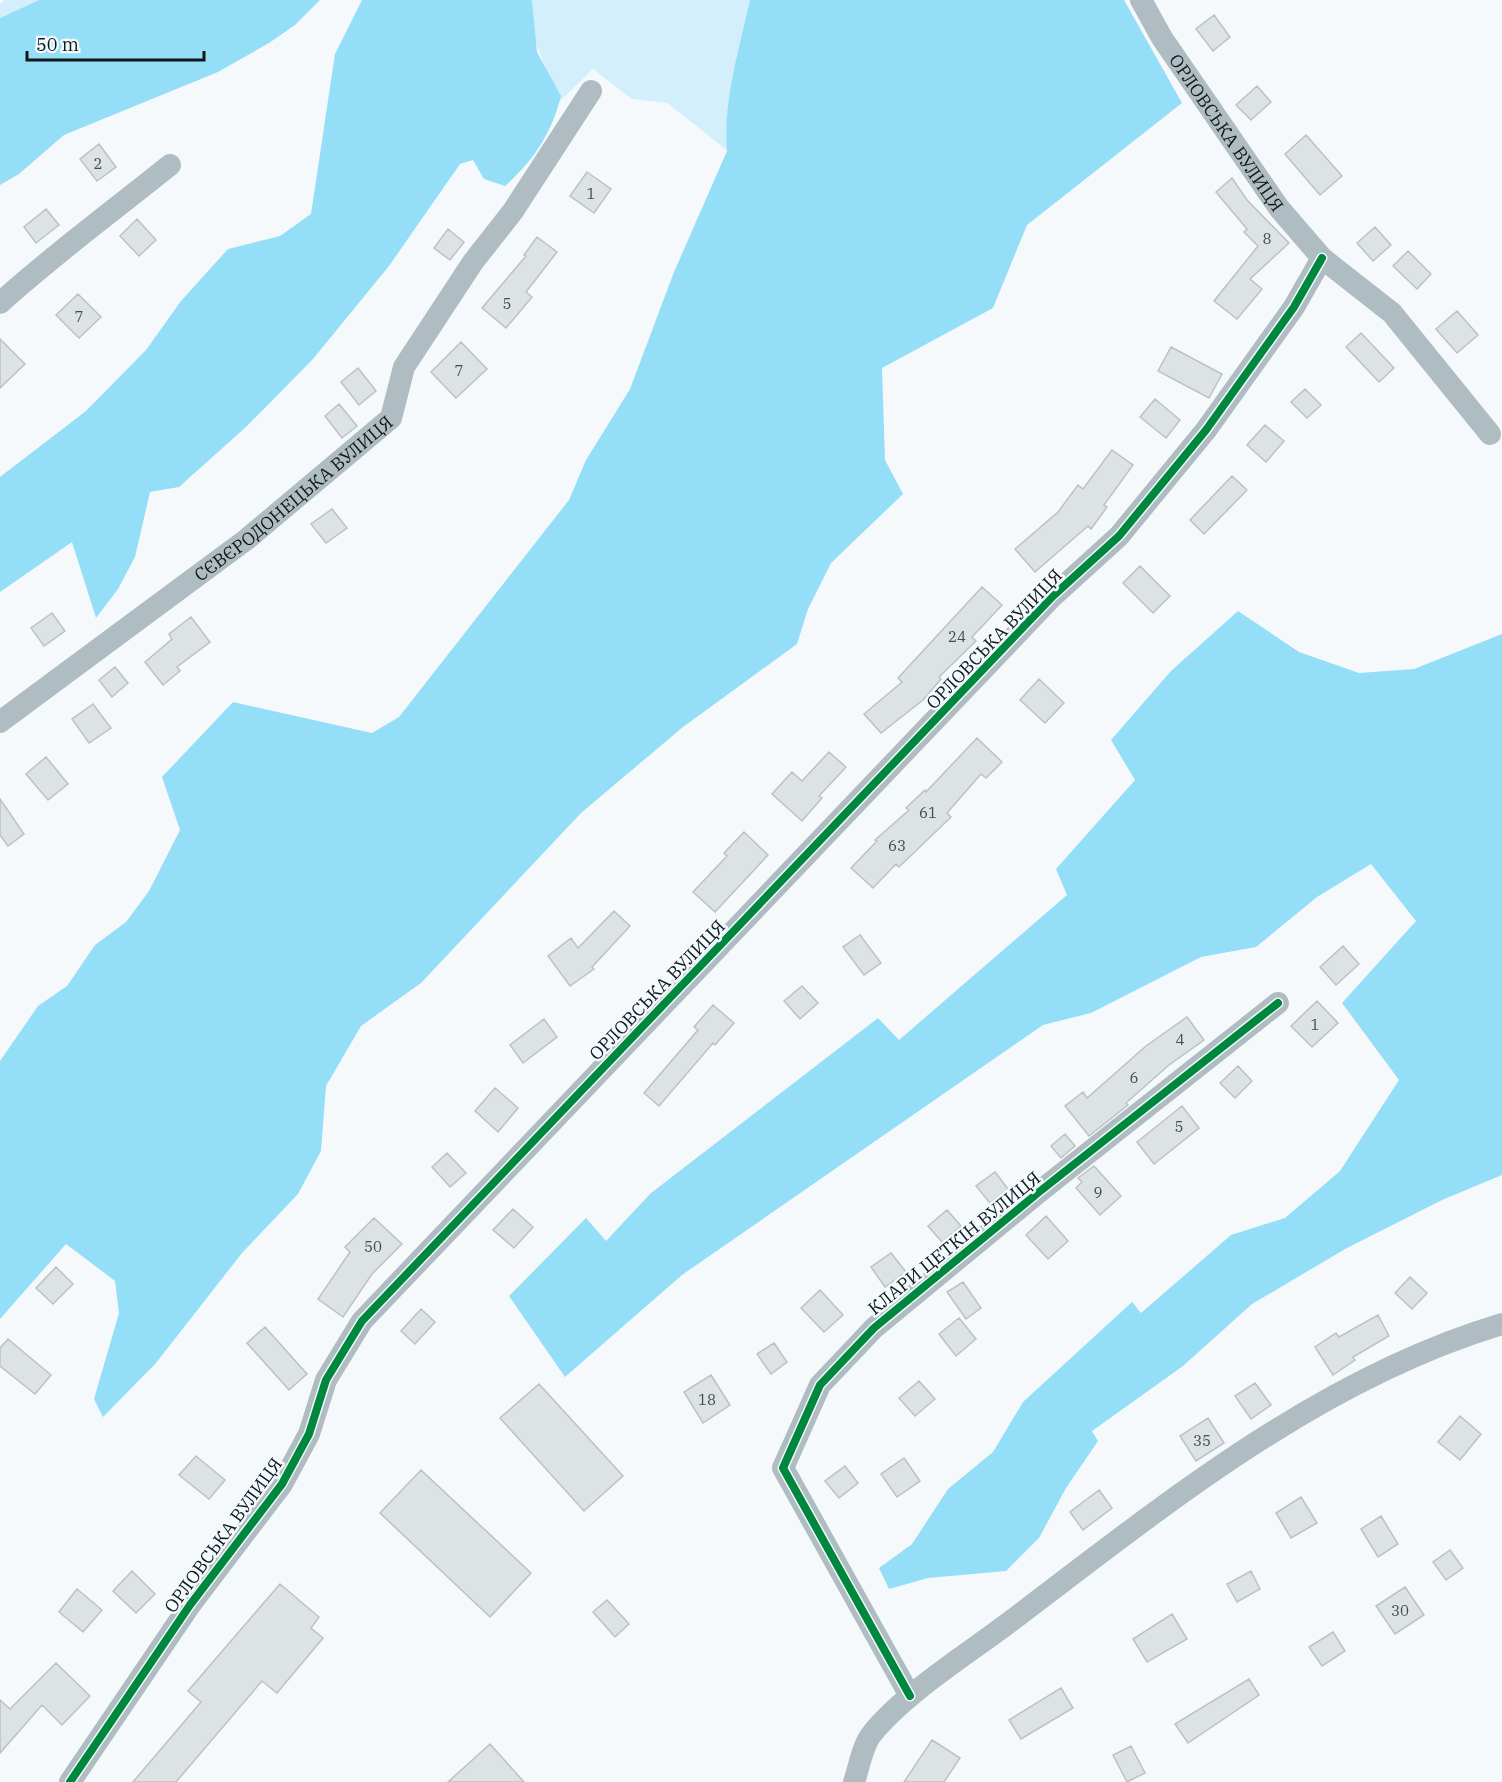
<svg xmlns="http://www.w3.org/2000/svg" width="1502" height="1782" viewBox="0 0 1502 1782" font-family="'IBM Plex Serif',serif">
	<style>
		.green { fill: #d2effb }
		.forest { fill: #95def7 }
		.building { fill: #dde2e4; stroke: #bcc1c3; stroke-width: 1.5 }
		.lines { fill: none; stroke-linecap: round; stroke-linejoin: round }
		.street { stroke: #afbdc2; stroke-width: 22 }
		.cycleway-casing { stroke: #f3fafd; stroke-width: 11 }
		.cycleway { stroke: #00873e; stroke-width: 8 }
		.labels { text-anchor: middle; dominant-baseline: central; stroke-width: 5; stroke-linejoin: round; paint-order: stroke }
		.number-label { font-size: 15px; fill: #444a4d }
		.street-label { font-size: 18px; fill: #101619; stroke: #f3fafd }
	</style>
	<rect width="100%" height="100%" fill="#f5f9fb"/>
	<!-- green -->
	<path class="green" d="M4,0H39L0,18V4Z
		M532,0H750C739,49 723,101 728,151L667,103L632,99L593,69L559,102L536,43Z"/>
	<!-- forest -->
	<path class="forest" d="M39,0H320L295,25L269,43L218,72L64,135L19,174L0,185V18Z
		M362,0H532L537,52L561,96C551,134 535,159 505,186L484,179L473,160L460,164L389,266L313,359L247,426L179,487L150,492L135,557L118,589L96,618L72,542L0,592V477L86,411L146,350L181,301L228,249L280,236L311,214L335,54Z
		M750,0H1124L1182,103L1027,225L993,308L882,368L885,460L903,494L831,563L808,609L797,644L683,727L581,813L421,983L361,1026L326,1086L321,1151L298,1194L242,1253L156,1363L103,1417L94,1399L119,1313L115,1281L66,1244L0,1319V1061L38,1006L67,986L95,945L126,922L149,891L180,830L162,777L233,702L372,733L399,717L569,500L586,460L630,389L674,272L727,151C723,101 739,49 750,0Z
		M1238,611L1299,652L1359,673L1414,669L1502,634V1175L1442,1200L1347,1248L1252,1304L1183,1366L1092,1431L1098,1441L1066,1488L1039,1538L1006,1571L928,1578L889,1589L879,1568L912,1544L948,1489L993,1452L1023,1402L1132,1302L1141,1313L1231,1235L1285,1218L1340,1171L1399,1080L1342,1003L1416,921L1371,864L1317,897L1256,947L1201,957L1091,1013L1043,1025L682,1275L565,1377L509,1296L586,1218L606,1241L651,1193L878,1018L899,1040L1067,895L1056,869L1135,780L1111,740L1171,671Z"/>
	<!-- building -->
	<path class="building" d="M1214,15L1230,37L1213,51L1196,29Z
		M1257,86L1271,102L1251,120L1236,105Z
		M1306,135L1342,176L1320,195L1285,154Z
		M99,144L116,167L97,181L80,159Z
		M587,172L611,189L594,213L570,196Z
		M1232,178L1247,200L1289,243L1250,279L1262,289L1237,319L1214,301L1258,246L1244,232L1247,229L1216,192Z
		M46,209L59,225L36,243L24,227Z
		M137,219L156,240L139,256L120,236Z
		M1375,227L1391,245L1373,261L1357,243Z
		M448,229L464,242L450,260L434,248Z
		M537,237L557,252L526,292L532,297L506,328L482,308L526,256L524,255Z
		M1408,251L1431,274L1417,289L1393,266Z
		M78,294L101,317L79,338L56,315Z
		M1457,311L1478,335L1457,353L1436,329Z
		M1361,333L1394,368L1379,382L1346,347Z
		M0,339L25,364L0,388Z
		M461,342L487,369L456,398L431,372Z
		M1171,347L1222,374L1209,398L1158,371Z
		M358,368L376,391L359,405L341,382Z
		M1305,389L1321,405L1307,418L1291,402Z
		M1155,399L1180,420L1166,438L1140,417Z
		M339,404L357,426L342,438L325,416Z
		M1265,425L1284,441L1266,462L1247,445Z
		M1112,450L1133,465L1104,505L1107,507L1091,529L1088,526L1035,572L1015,549L1058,512L1078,485L1083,489Z
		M1232,476L1247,490L1204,534L1190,520Z
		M332,509L347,528L326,543L311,524Z
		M1140,566L1170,596L1153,613L1123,583Z
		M982,587L1002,605L972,637L976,641L939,677L941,679L923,700L881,733L864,714L902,682L898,678Z
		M52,613L65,631L44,646L31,628Z
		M191,617L210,642L177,667L180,671L163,685L145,662L172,639L169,634Z
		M115,667L128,683L112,697L99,680Z
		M1039,679L1064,703L1045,723L1020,700Z
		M93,704L111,728L89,743L72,719Z
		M977,738L1002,762L986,778L981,774L947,813L951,817L899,867L896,864L873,888L851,868L877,841L875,840L909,810L906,808L925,790L926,792Z
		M829,752L846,767L819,796L822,798L802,821L772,794L792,772L802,781Z
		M46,757L68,784L48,800L26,774Z
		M0,799L24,834L8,846L0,835Z
		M744,832L768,855L715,912L693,892L727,856L724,853Z
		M614,911L630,926L592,967L594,969L570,986L548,956L571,938L578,948Z
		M860,935L881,963L864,975L843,947Z
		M1343,946L1359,964L1336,985L1320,967Z
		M802,986L818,1003L800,1019L784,1001Z
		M1317,1001L1338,1023L1312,1047L1291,1026Z
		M713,1005L734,1023L715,1045L713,1043L659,1106L644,1093L698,1030L694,1027Z
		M1187,1017L1204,1040L1169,1065L1126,1103L1128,1105L1089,1136L1065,1106L1083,1092L1087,1098L1146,1046Z
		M544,1019L557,1037L523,1063L510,1045Z
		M1238,1066L1252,1081L1235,1098L1220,1083Z
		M495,1088L518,1108L498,1132L475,1111Z
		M1182,1106L1199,1128L1154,1164L1137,1142Z
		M1065,1134L1075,1146L1061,1158L1051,1146Z
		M447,1153L466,1173L450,1187L432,1167Z
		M1094,1166L1121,1196L1100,1215L1076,1188L1082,1182L1078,1178Z
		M995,1172L1008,1189L990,1203L976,1186Z
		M513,1209L533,1227L514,1248L493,1230Z
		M947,1210L961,1226L942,1242L928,1226Z
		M1046,1216L1068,1241L1048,1259L1026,1235Z
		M374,1218L402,1244L372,1274L343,1317L318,1299L350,1252L345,1247Z
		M891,1253L906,1272L885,1287L871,1267Z
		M56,1267L73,1284L53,1304L36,1288Z
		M1410,1277L1427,1293L1412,1309L1395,1293Z
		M963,1282L981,1308L966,1319L947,1292Z
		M820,1290L843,1315L824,1332L801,1308Z
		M421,1309L435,1322L415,1344L401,1331Z
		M1378,1315L1389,1336L1353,1357L1355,1360L1333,1375L1315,1347L1336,1333L1339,1337Z
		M959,1318L976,1339L956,1356L939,1334Z
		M265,1327L307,1374L289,1390L247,1343Z
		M8,1339L51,1375L35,1394L0,1366V1348Z
		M774,1343L787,1362L771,1374L757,1354Z
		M711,1375L730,1405L703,1423L684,1392Z
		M919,1381L935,1399L915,1416L899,1398Z
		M1255,1383L1271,1405L1251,1419L1235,1396Z
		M539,1384L623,1476L584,1511L500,1418Z
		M1460,1416L1481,1434L1460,1460L1438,1442Z
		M1208,1418L1224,1443L1196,1461L1180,1436Z
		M196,1456L225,1480L209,1499L179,1475Z
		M904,1458L920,1481L897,1497L881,1474Z
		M845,1466L858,1483L839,1498L825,1481Z
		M421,1470L531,1573L490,1617L380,1513Z
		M1099,1490L1112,1508L1083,1530L1070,1512Z
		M1301,1497L1317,1523L1291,1538L1276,1513Z
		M1381,1516L1398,1544L1378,1557L1361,1529Z
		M1450,1550L1463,1568L1446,1580L1433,1562Z
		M132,1571L155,1594L136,1613L113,1591Z
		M1251,1571L1260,1589L1237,1602L1227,1584Z
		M280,1584L319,1617L311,1628L323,1638L277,1693L262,1681L176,1782H133L201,1702L188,1691Z
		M1405,1587L1424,1615L1395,1634L1376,1606Z
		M77,1589L102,1610L83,1632L59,1612Z
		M607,1600L629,1624L615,1637L593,1612Z
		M1172,1614L1187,1639L1147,1662L1133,1639Z
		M1333,1632L1345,1651L1322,1666L1309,1647Z
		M56,1663L90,1696L62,1725L42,1705L0,1753V1700L10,1709Z
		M1249,1679L1259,1695L1188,1743L1175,1724Z
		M1061,1688L1073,1708L1021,1739L1009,1720Z
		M932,1740L960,1758L944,1782H904Z
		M490,1744L524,1782H448Z
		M1131,1746L1145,1773L1127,1782L1113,1755Z"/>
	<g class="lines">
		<!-- street -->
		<g class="street">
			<path id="s1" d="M1141,0L1162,38L1279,208L1322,258L1392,313L1490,434"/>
			<path d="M0,303C54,254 113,211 170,165"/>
			<path id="s2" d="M0,722L247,539L391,418L404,367L473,262L513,211L591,91"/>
			<path d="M910,1696L783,1468L820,1385L874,1328L1039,1192L1278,1003"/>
			<path d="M70,1782L190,1605L282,1484L309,1434L326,1380L362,1321L1053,596L1119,536L1206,430L1294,307L1322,258"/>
			<path d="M854,1782C859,1768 862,1747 871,1735C903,1694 969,1653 1011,1621C1163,1506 1318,1379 1502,1324"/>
		</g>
		<defs>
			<path id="cycleway" d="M910,1696L783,1468L820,1385L874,1328L1039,1192L1278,1003
				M70,1782L190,1605L282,1484L309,1434L326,1380L362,1321L1053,596L1119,536L1206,430L1294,307L1322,258"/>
		</defs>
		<!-- cycleway casing -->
		<use href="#cycleway" class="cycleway-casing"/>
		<!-- cycleway -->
		<use href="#cycleway" class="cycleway"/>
	</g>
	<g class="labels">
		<!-- number labels -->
		<g class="number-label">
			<text x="98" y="163">2</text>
			<text x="591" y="193">1</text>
			<text x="1267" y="238">8</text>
			<text x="507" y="303">5</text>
			<text x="79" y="316">7</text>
			<text x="459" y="370">7</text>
			<text x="957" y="636">24</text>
			<text x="928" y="812">61</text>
			<text x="897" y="845">63</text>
			<text x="1315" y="1024">1</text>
			<text x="1180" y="1039">4</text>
			<text x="1134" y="1077">6</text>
			<text x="1179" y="1126">5</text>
			<text x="1098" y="1192">9</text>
			<text x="373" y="1246">50</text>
			<text x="707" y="1399">18</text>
			<text x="1202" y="1440">35</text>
			<text x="1400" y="1610">30</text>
		</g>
		<!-- street labels -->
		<g class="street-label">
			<text stroke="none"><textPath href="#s1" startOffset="158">ОРЛОВСЬКА ВУЛИЦЯ</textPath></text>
			<text stroke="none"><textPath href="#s2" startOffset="369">СЄВЄРОДОНЕЦЬКА ВУЛИЦЯ</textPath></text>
			<text transform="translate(994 639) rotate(-46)">ОРЛОВСЬКА ВУЛИЦЯ</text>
			<text transform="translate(657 990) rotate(-46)">ОРЛОВСЬКА ВУЛИЦЯ</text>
			<text transform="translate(954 1243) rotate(-39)">КЛАРИ ЦЕТКІН ВУЛИЦЯ</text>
			<text transform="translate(223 1535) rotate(-54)">ОРЛОВСЬКА ВУЛИЦЯ</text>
		</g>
	</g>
	<!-- scale -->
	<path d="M27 51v9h177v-9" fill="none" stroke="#101619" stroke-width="3"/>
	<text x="36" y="51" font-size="18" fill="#101619" stroke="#f3fafd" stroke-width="4.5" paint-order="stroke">50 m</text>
</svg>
